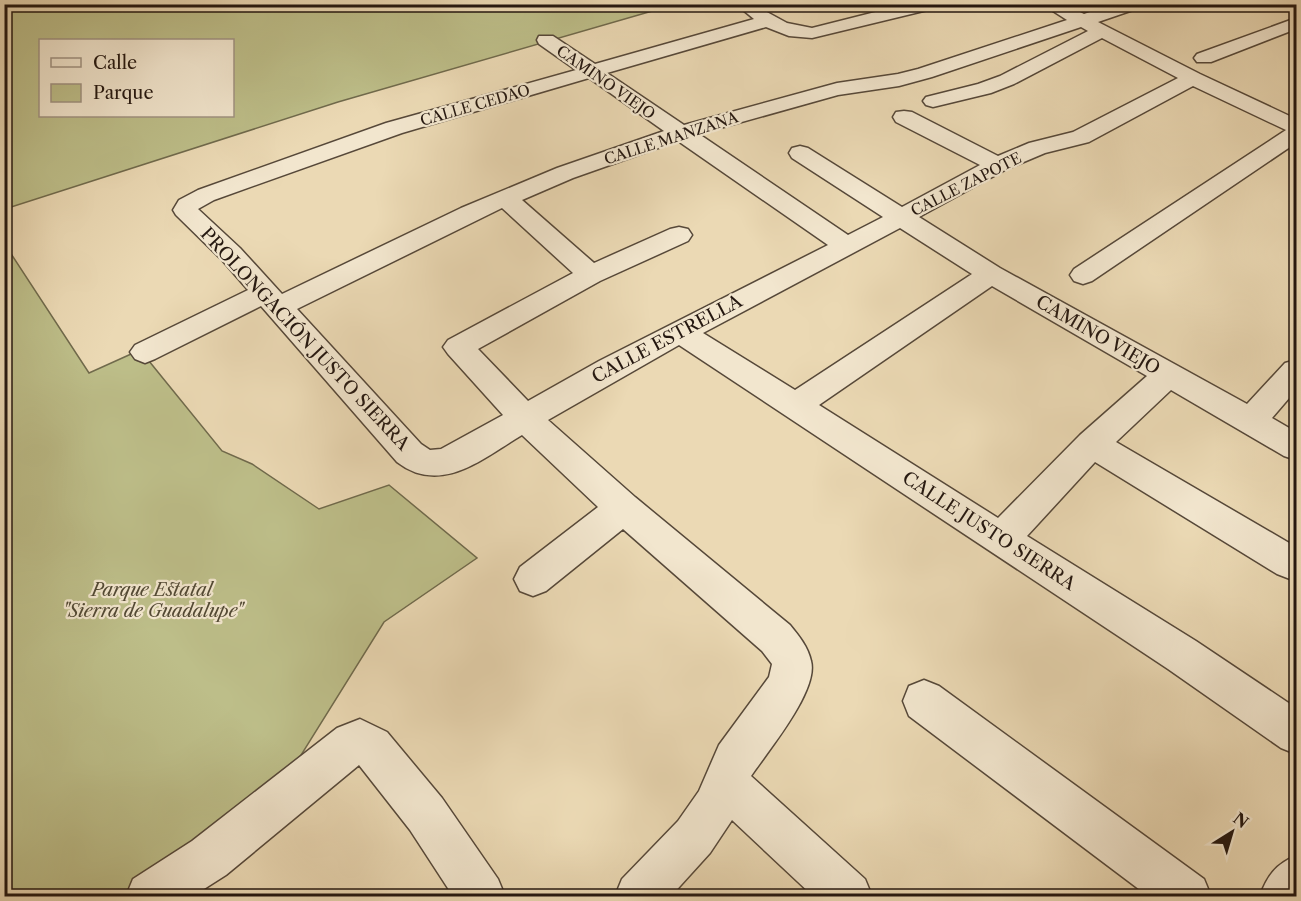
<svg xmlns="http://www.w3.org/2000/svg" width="1301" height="901" viewBox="0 0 1301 901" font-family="'Libre Caslon Text',serif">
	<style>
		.green { fill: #bdbe89; stroke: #706a4c; stroke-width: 1.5; fill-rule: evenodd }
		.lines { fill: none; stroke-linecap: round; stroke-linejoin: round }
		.minor-casing { stroke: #564839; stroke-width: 3 }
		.minor { fill: #f2e6ce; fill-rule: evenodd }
		.labels { text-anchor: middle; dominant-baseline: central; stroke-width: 4.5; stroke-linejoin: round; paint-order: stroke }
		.far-street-label { font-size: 15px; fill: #241710; stroke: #f2e6ce }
		.street-label { font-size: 18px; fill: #241710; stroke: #f2e6ce }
		.park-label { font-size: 18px; font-style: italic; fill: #524934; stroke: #f2e6ce }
	</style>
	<rect width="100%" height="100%" fill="#ebd9b4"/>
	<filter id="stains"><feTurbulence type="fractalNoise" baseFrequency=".00333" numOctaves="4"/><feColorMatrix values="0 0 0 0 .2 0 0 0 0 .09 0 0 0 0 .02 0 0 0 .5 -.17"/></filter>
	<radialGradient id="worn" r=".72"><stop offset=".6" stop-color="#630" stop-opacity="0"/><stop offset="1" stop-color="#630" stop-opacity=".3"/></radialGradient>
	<!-- green -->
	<path class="green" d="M4,5H673L338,102L5,209ZM40,40H232V116H40Z
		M4,243L89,373L140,350L222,451L252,464L319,509L389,485L477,558L384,622L283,784L176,896H5Z"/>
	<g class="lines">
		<defs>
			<path id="minor" d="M746,4H760L765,11L787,23L812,28L907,4H938L936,8L812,38L789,36L766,27L607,73L684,125L837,83L898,74L918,69L1067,20L1042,4H1064L1084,14L1114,4H1141L1139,8L1098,22L1200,74L1296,119V143L1092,281L1083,284L1074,281L1070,275L1074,269L1286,130L1193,86L1089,142L1045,153L1005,170L919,217L1000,268L1247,404L1285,363L1296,360V390L1272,418L1296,432V460L1284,456L1171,390L1116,442L1296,547V576L1290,579L1277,574L1095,462L1027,536L1196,641L1296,708V754L1281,748L1168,669L679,345L548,420L635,497L790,625C799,636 808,647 811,661C819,690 768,751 751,776L865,879L872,896H813L732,820L710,853L671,896H615L622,879L678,821L699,791L719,745L769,677L772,664L762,651L623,529L546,591L533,596L520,591L514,579L520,567L598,507L522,435C483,458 441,496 397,462L261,306L155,359L145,363L135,359L130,352L135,345L248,290L222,260L176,215L173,210L179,200L198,190L386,123L576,70L539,44L537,40L539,36H553L595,64L754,19L743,10ZM1081,27L1088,31L1000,76L978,84L926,97L923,101L926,105L933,107L991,93L1014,84L1102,38L1178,78L1073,132L1029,143L998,156L912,112L904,111L896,112L893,117L896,122L980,165L902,207L808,148L800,146L792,148L789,153L792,158L883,217L848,235L699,134L838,95L899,86L932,77ZM589,78L664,131L557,168L461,208L282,294L240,248L198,209L214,200L402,133ZM678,141L828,245L599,361L528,401L478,349L600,281L688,241L692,235L688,229L679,227L670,229L594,263L522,200L573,178ZM502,208L573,273L448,340L443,347L448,354L503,415L441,449L430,450L421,444L297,309ZM900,228L972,274L795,390L703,333ZM992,286L1147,376L1080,435L998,518L819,405Z
				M1296,18V29L1211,62H1197L1194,58L1197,54Z
				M924,680L939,686L1204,879L1211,896H1148L909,716L903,701L909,686Z
				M360,719L387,732L442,798L498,879L505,896H453L410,830L359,765L226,875L193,896H126L133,879L192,841L337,728Z
				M1296,856V896H1260C1267,876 1276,864 1296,856Z"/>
		</defs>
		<!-- minor casing -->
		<use href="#minor" class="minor-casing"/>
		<!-- minor -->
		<use href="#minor" class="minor"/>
	</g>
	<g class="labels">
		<!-- far-street labels -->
		<g class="far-street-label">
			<text transform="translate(606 82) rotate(35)">CAMINO VIEJO</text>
			<text transform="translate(475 105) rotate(-16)">CALLE CEDAO</text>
			<text transform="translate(671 138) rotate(-18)">CALLE MANZANA</text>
			<text transform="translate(966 184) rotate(-27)">CALLE ZAPOTE</text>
		</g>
		<!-- street labels -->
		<g class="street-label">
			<text transform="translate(1098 335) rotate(30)">CAMINO VIEJO</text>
			<text transform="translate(305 339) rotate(47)">PROLONGACIÓN JUSTO SIERRA</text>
			<text transform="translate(667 339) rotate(-28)">CALLE ESTRELLA</text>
			<text transform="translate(989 531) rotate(33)">CALLE JUSTO SIERRA</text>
		</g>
		<!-- park labels -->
		<g class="park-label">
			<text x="152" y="590">Parque Estatal<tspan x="152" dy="21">"Sierra de Guadalupe"</tspan></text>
		</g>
	</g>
	<!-- margin -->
	<rect width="1301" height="901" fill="none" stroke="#ebd9b4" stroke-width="24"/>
	<rect x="6" y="6" width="1289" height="889" fill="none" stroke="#241710" stroke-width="3"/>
	<rect x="12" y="12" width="1277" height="877" fill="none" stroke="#241710" stroke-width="1.5"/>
	<!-- legend -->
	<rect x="39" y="39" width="195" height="78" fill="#f2e6ce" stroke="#a09382" stroke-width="1.5"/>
	<rect x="51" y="58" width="30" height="9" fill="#f2e6ce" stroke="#a09382" stroke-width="1.5"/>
	<text x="93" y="69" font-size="18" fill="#241710">Calle</text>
	<rect x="51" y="84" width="30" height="18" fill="#bdbe89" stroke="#a09382" stroke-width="1.5"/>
	<text x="93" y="99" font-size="18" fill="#241710">Parque</text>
	<!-- north arrow -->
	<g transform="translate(1232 832) rotate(37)" stroke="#f2e6ce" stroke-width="4.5" paint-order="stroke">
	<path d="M0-4.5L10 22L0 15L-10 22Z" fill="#241710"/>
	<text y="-9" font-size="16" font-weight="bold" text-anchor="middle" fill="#241710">N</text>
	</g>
	<rect width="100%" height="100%" filter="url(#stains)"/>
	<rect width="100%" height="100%" fill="url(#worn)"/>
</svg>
